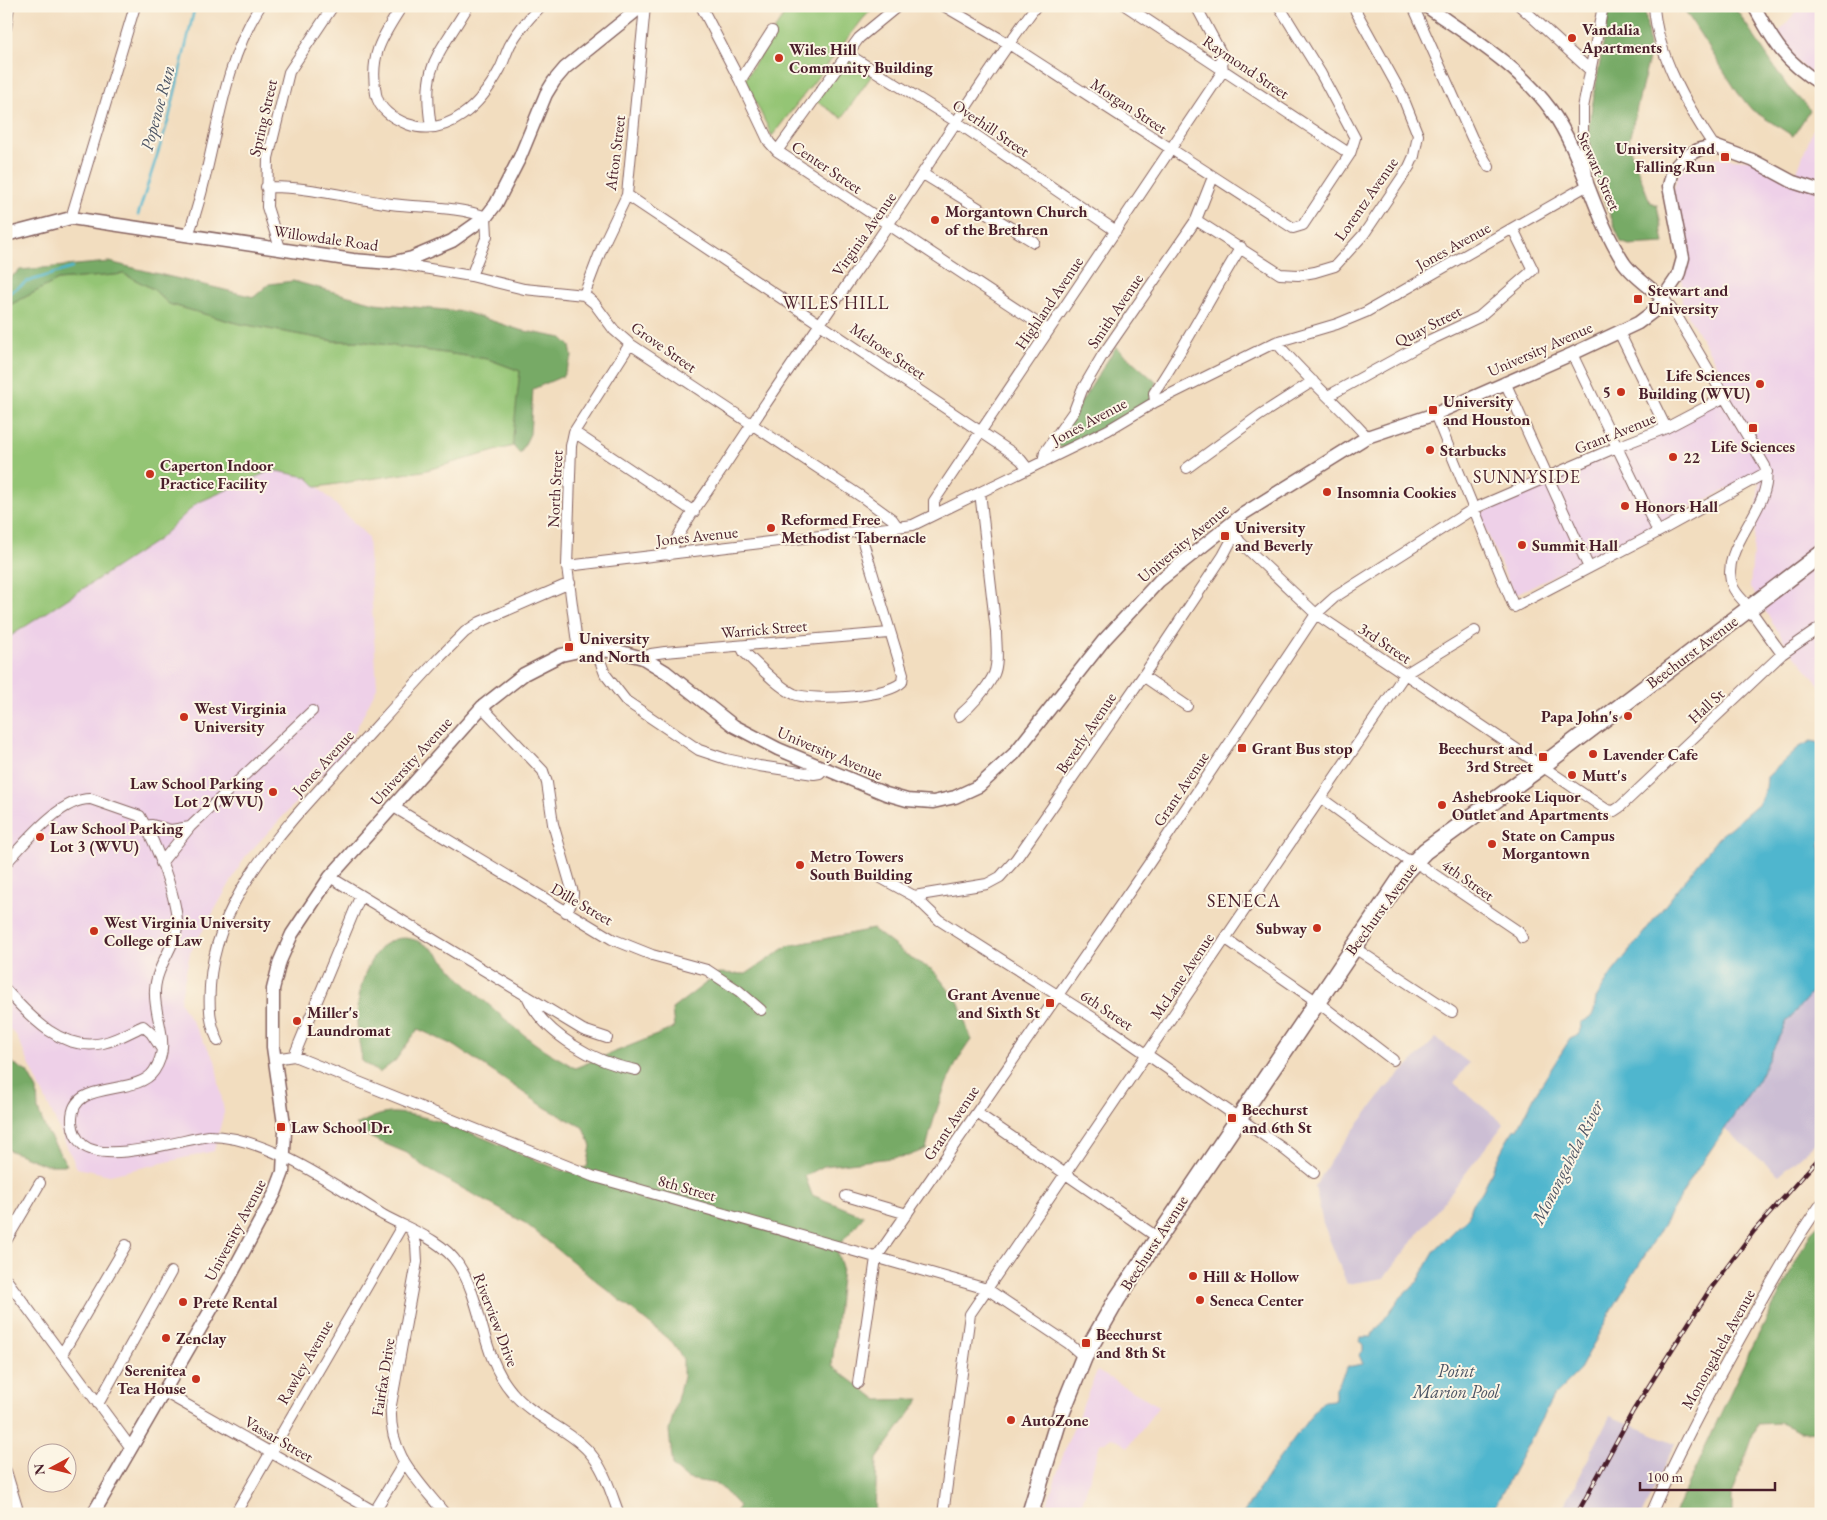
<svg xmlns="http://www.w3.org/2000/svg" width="1827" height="1520" viewBox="0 0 1827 1520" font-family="'EB Garamond',serif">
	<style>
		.built { fill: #eed0e8 }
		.industrial { fill: #ccbed4 }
		.green { fill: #94c575; stroke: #6f7250 }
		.forest { fill: #7a6; stroke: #606448 }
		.water { fill: #50b6ce; stroke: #4d6a7c }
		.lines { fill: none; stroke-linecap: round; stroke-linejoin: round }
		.stream { stroke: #50b6ce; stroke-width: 2.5 }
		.minor-casing { stroke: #85625f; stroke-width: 12 }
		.tertiary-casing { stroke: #85625f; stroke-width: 15 }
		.primary-casing { stroke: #85625f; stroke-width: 19 }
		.minor { stroke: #fff; stroke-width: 10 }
		.tertiary { stroke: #fff; stroke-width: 12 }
		.primary { stroke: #fff; stroke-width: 16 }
		.rail-casing { stroke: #4a1f2b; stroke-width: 4.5 }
		.rail { stroke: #fcf5e5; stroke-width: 2.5; stroke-dasharray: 8; stroke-linecap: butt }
		.poi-dot { fill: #c8321e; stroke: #fcf5e5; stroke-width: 2 }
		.labels { text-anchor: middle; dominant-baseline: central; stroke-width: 4; stroke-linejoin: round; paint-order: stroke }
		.poi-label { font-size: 16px; font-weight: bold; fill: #4a1f2b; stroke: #fcf5e5; text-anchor: start }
		.street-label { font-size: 16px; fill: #4a1f2b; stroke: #fcf5e5 }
		.water-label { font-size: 18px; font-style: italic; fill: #4c5464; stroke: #fcf5e5 }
		.neighbourhood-label { font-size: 18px; letter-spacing: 1px; fill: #4a1f2b; stroke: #fcf5e5 }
	</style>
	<rect width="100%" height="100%" fill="#fcf5e5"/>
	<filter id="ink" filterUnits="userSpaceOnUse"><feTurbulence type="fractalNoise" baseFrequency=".02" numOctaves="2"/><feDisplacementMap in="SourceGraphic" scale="10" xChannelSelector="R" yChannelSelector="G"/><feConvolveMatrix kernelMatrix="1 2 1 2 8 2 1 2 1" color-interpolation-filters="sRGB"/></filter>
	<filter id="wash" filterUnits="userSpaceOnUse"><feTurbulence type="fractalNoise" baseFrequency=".0096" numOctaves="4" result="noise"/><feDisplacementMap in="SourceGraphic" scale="20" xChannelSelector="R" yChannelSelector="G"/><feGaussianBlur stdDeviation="1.12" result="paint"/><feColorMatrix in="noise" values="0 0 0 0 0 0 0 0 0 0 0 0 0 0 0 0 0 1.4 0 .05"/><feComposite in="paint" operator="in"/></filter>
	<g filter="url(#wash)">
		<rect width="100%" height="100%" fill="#f2ddbf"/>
		<!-- built -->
		<path class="built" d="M1801,6H1821V82L1772,40Z
			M1821,108V687L1788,647L1750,587L1760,473L1514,595L1479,514L1725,397L1722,374L1682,305L1681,240L1670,200L1684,157L1752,160L1793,182Z
			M124,274L477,358L520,371L513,446L308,477L368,537L377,687L347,748L245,857L190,953L180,1002L215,1060L224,1112L214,1151L110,1175L77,1168L16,1035L6,1027V313Z
			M1097,1371L1159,1406L1128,1447L1113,1438L1100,1444L1079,1514H1044L1066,1446Z"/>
		<!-- industrial -->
		<path class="industrial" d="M1821,982V1138L1779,1175L1723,1128L1758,1080L1787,1021Z
			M1436,1038L1469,1063L1454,1083L1504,1124L1384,1278L1347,1284L1323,1223L1315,1187L1332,1158L1386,1088Z
			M1610,1416L1675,1443L1642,1514H1560Z"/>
		<!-- green -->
		<path class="green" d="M789,6H875L862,20L772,136L745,80Z
			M846,58L872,75L842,118L816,101Z
			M124,274L153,289L169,304L236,323L334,341H358L488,359L520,371L513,446L423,471L317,487L307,477L272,470L197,503L159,539L6,639V307L58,280Z"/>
		<!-- forest -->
		<path class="forest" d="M1610,6H1643L1645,10L1650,54L1628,144L1650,202L1657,205L1664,243L1629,245L1621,242L1591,168L1589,124Z
			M1682,6H1734L1787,86L1810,110L1793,136L1752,110L1738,93Z
			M109,262L254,297L269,284L293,281L375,303L465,312L520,330L562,338L570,346L572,357L563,376L533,389L530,434L520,454L513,446V436L520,371L488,359L359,341H334L236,323L169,304L153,289L124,274L58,280L6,307V281L20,270Z
			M1116,347L1156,382L1151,400L1115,422L1063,448L1054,445Z
			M873,929L912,959L933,970L959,1003L971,1040C948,1071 935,1111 926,1149L908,1156L824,1166L805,1176L812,1195L864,1216L836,1249L842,1267L832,1366L878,1400L920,1399L877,1459L875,1514H734L739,1506L718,1484L688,1479L673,1467L669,1431L683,1377V1359L673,1343L525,1223L424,1167L407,1153L371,1138L356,1125C369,1119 381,1112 396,1113C448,1116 516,1155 567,1172L587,1167L591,1146L584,1128L546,1108L455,1046L418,1029L395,1061L379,1073L362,1061C360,1048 358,1035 357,1023C356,992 371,926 415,940C438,947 452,972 469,987C490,1006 511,1025 533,1042C546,1052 561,1059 575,1068L674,1028L672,1009L719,973L746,974L788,946Z
			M6,1059L27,1072L37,1090L38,1110L46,1130L67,1165H46L6,1149Z
			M1821,1222V1431L1800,1432L1780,1423L1757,1424L1732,1495V1514H1674L1746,1359L1811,1232Z"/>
		<!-- water -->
		<path class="water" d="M1811,741L1821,743V982L1787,1021L1758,1080L1693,1176L1610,1313L1579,1371L1553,1397L1491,1514H1243L1278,1460L1319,1405L1324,1401L1335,1400V1390L1347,1367L1363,1364L1359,1355L1363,1351V1345L1359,1340L1361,1337H1371L1400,1298L1418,1281L1436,1249L1469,1216C1471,1198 1476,1202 1483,1190C1494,1168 1500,1149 1515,1128L1518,1129L1536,1093L1570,1039L1579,1035L1582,1027L1581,1022L1590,1018L1594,1012L1596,998L1612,973L1718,838L1759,803L1766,788L1767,777L1798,748Z"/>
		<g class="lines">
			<!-- stream -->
			<path class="stream" d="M138,215L169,118L195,6
				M6,295L26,282L72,268"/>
		</g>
	</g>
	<g filter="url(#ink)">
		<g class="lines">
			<defs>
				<path id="minor" d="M402,6C382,37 369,55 376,94C379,110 393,118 407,124C449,139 482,103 500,69C504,61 506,53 510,45C518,30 529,18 541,6
					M701,6L740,81L769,142L777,151L1048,330
					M944,6L1009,44L1293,228L1303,225L1350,154L1355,138L1321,74L1279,6
					M1126,6L1350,154
					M1413,6L1472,138L1489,167
					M1520,6L1591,71
					M1654,6C1657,55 1687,106 1714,146
					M6,28L9,6
					M846,53L955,121L1116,231
					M740,81L772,31
					M431,127C421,64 438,57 468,6
					M777,151L859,38L898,6
					M923,174L1034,242
					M266,187C308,186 349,198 391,204C423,208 457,206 486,217L487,236L471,276
					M627,195L1011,452L1021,460L1028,469
					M71,218L135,6
					M1196,220L1280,274L1298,275L1315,272L1335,266L1364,234L1409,167L1414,156L1418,135L1402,95L1353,6
					M188,235C216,161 217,74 260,6
					M280,248L267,207L268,158L289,72L333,6
					M394,263L471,276L524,289L584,295L594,303L614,330L630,344L862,497L892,519L897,526
					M584,295L603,245L627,195L645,6
					M1664,299L1678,318L1765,466C1777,506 1716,547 1733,587C1737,596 1744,600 1749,608C1760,624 1771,639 1782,654
					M1619,332L1666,428
					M1276,342C1304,376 1338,404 1367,437
					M1572,354L1658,532
					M1505,382L1589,568
					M1328,396L1430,340L1479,317L1533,270L1513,229
					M1155,402L1154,393C1186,346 1211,295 1241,247
					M1435,414L1514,607L1658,532L1767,472
					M574,432L694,512
					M1043,462L1045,452L1074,411L1082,390L1102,356L1196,220L1213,177
					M1187,468L1260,415L1313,381
					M934,514V501L1223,71L1221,53L1196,6
					M1229,525L1240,542L1316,614L1607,810L1614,811L1620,807L1782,654L1821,627
					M669,555C682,524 705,495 723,468C766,402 810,338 855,273C917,185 972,93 1036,6
					M567,566L913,525L1108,430L1155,402L1276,342L1337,324L1366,312L1588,185L1583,141V108L1603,6
					M741,646L744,652C757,664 778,687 794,694C814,702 887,697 902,682L903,674L860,532
					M596,650L605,674L626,701L699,750L726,759L759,766L814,774L820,773L823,768
					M578,651L567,566L571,446L574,432L630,344
					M643,658L651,654L665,652L889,633
					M1143,676L1187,706
					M482,707L543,771L547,783L553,824L573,893L572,902L566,912
					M959,716C971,706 987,689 994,674C999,662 996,643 996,631L980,492
					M1321,798L1404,858L1423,867L1519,932L1522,938
					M392,806L612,939L652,955L707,970L739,991L761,1010
					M146,826L152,825L171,830L190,827
					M6,863C26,842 60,798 91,799L140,816C154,839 183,908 176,934C170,952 156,970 155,990C153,1018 173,1043 154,1071C136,1098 69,1077 72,1122C73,1132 76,1139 83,1145C105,1164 181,1140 209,1136C234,1136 262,1146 285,1157C319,1173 351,1195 383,1215C408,1229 441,1239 458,1264C484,1303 480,1355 512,1392C534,1419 574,1430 594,1458C606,1474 612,1496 619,1514
					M161,863L190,827L312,711
					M330,877L583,1030L607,1038
					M881,878L914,896L939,920L1103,1024L1285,1150L1314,1173
					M914,896L987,884L1000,877L1016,859L1143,676L1223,556L1231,541L1229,526
					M1226,939L1316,1001L1393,1060
					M1353,947L1452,1012
					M6,990C31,1018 62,1052 103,1043C117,1040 130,1032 143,1026L151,1033L161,1048
					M527,996C544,1035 596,1063 636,1070
					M218,1041C209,1022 209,1006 210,986C215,895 291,821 348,758C379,724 409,690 440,657L465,632L480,622L570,583
					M294,1056L360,897
					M274,1059L294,1056L592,1176L987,1289L1068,1343L1084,1357
					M977,1113L1157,1237
					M846,1196L907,1214
					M411,1230L416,1244L417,1262L391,1405C388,1454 416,1478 445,1514
					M6,1241L40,1183
					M6,1279L131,1448
					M62,1354L126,1245
					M858,1383L876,1258L1148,865L1316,614L1335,597L1473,509L1617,447L1666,428L1725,397
					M164,1392L379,1514
					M98,1404L171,1272
					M6,1471L19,1514
					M235,1514L402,1226
					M373,1514L404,1463
					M943,1514L970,1314L1405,674L1475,631
					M1651,1514C1679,1449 1713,1386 1748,1324C1771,1283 1793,1243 1821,1204"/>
				<path id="tertiary" d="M1426,6C1470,37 1519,66 1551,110C1584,157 1593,216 1624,263C1634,277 1651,288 1664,299
					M1754,6C1774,43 1784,61 1821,84
					M6,235L71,218L353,260L390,263L412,258L452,241L486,217L496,204L520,157L546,94L554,81L565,68L642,6
					M93,1514L231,1275L275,1193L283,1172L285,1131L273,1047V989L280,961L292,934L330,877L482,707L524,674L561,655L588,649L621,652L643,658L666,672L734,726L778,749L886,794L907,800L933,802L955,797L979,786L1014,754L1104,640L1159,581L1243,514L1367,437L1435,414L1572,354L1638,323L1654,311L1678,276L1683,258L1669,186L1673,170L1684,157L1700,149L1714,146L1752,160L1793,182L1821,191"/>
				<path id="primary" d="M1030,1514L1059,1419L1084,1357L1117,1299L1405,872L1425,851L1542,766L1821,554"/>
			</defs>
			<!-- minor casing -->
			<use href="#minor" class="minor-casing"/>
			<!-- tertiary casing -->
			<use href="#tertiary" class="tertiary-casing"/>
			<!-- primary casing -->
			<use href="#primary" class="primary-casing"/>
			<!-- minor -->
			<use href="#minor" class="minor"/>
			<!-- tertiary -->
			<use href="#tertiary" class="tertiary"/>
			<!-- primary -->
			<use href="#primary" class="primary"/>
			<defs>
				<path id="rail" d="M1577,1514L1633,1411L1709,1291L1754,1231L1821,1156"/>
			</defs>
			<!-- rail casing -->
			<use href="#rail" class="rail-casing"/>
			<!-- rail -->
			<use href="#rail" class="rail"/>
		</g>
	</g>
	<!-- markers -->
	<g class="poi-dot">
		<circle cx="1572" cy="38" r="5"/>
		<circle cx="779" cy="58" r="5"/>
		<rect x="1720" y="152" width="10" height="10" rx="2.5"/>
		<circle cx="935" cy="220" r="5"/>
		<rect x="1633" y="294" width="10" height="10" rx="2.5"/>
		<circle cx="1760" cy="384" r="5"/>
		<circle cx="1621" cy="392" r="5"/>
		<rect x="1428" y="405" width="10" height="10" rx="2.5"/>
		<rect x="1748" y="423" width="10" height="10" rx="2.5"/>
		<circle cx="1430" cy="450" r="5"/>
		<circle cx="1673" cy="457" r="5"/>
		<circle cx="150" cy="474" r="5"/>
		<circle cx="1327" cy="492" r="5"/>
		<circle cx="1625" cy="506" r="5"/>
		<circle cx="771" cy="528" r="5"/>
		<rect x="1220" y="531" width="10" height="10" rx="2.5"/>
		<circle cx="1522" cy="545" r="5"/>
		<rect x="564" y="642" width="10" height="10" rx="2.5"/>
		<circle cx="1628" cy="716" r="5"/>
		<circle cx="184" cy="717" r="5"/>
		<rect x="1237" y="743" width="10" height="10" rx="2.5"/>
		<circle cx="1593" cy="754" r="5"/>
		<rect x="1538" y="752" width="10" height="10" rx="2.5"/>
		<circle cx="1572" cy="775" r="5"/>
		<circle cx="273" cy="792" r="5"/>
		<circle cx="1442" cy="805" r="5"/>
		<circle cx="40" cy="837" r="5"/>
		<circle cx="1492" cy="844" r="5"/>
		<circle cx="800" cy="865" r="5"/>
		<circle cx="1317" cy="928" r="5"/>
		<circle cx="94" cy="931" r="5"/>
		<rect x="1045" y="998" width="10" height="10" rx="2.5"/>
		<circle cx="297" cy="1021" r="5"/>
		<rect x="1227" y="1113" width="10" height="10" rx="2.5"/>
		<rect x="276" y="1122" width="10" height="10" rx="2.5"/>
		<circle cx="1193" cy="1276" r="5"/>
		<circle cx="1200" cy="1300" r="5"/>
		<circle cx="183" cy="1302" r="5"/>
		<circle cx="166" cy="1338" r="5"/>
		<rect x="1081" y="1338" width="10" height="10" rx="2.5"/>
		<circle cx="196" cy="1379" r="5"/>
		<circle cx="1011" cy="1420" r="5"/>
	</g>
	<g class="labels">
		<!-- poi labels -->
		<g class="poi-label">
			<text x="1582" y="29">Vandalia<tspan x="1582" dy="18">Apartments</tspan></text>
			<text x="789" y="49">Wiles Hill<tspan x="789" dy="18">Community Building</tspan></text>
			<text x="1715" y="148" text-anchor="end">University and<tspan x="1715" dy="18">Falling Run</tspan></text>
			<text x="945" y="211">Morgantown Church<tspan x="945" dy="18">of the Brethren</tspan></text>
			<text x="1648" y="290">Stewart and<tspan x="1648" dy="18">University</tspan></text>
			<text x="1750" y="375" text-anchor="end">Life Sciences<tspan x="1750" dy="18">Building (WVU)</tspan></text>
			<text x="1611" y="392" text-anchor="end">5</text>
			<text x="1443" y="401">University<tspan x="1443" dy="18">and Houston</tspan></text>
			<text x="1753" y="446" text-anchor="middle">Life Sciences</text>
			<text x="1440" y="450">Starbucks</text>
			<text x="1683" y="457">22</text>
			<text x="160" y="465">Caperton Indoor<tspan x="160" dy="18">Practice Facility</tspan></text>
			<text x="1337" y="492">Insomnia Cookies</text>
			<text x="1635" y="506">Honors Hall</text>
			<text x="781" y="519">Reformed Free<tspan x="781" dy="18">Methodist Tabernacle</tspan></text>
			<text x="1235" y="527">University<tspan x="1235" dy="18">and Beverly</tspan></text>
			<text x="1532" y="545">Summit Hall</text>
			<text x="579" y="638">University<tspan x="579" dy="18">and North</tspan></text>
			<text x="194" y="708">West Virginia<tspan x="194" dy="18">University</tspan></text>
			<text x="1618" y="716" text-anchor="end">Papa John's</text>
			<text x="1252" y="748">Grant Bus stop</text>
			<text x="1533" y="748" text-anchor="end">Beechurst and<tspan x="1533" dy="18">3rd Street</tspan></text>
			<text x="1603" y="754">Lavender Cafe</text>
			<text x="1582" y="775">Mutt's</text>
			<text x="263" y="783" text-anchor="end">Law School Parking<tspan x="263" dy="18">Lot 2 (WVU)</tspan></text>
			<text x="1452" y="796">Ashebrooke Liquor<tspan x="1452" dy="18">Outlet and Apartments</tspan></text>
			<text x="50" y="828">Law School Parking<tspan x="50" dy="18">Lot 3 (WVU)</tspan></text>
			<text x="1502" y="835">State on Campus<tspan x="1502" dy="18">Morgantown</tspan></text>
			<text x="810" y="856">Metro Towers<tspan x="810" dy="18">South Building</tspan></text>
			<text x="104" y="922">West Virginia University<tspan x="104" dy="18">College of Law</tspan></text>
			<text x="1307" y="928" text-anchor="end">Subway</text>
			<text x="1040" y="994" text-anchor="end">Grant Avenue<tspan x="1040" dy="18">and Sixth St</tspan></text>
			<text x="307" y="1012">Miller's<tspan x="307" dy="18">Laundromat</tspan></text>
			<text x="1242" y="1109">Beechurst<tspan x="1242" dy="18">and 6th St</tspan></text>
			<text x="291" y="1127">Law School Dr.</text>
			<text x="1203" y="1276">Hill &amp; Hollow</text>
			<text x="1210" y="1300">Seneca Center</text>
			<text x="193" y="1302">Prete Rental</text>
			<text x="1096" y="1334">Beechurst<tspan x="1096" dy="18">and 8th St</tspan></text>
			<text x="176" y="1338">Zenclay</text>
			<text x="186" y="1370" text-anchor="end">Serenitea<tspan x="186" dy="18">Tea House</tspan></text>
			<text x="1021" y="1420">AutoZone</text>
		</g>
		<!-- street labels -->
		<g class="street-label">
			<text transform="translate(1246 67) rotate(34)">Raymond Street</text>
			<text transform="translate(1129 106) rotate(33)">Morgan Street</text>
			<text transform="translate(263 118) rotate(-77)">Spring Street</text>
			<text transform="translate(991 128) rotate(34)">Overhill Street</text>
			<text transform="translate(615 153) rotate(-83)">Afton Street</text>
			<text transform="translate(827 167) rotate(34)">Center Street</text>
			<text transform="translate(1599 171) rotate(66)">Stewart Street</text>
			<text transform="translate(1366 199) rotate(-55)">Lorentz Avenue</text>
			<text transform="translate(864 234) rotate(-55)">Virginia Avenue</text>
			<text transform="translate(326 238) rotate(8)">Willowdale Road</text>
			<text transform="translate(1453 246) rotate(-29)">Jones Avenue</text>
			<text transform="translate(1049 303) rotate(-56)">Highland Avenue</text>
			<text transform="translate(1115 311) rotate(-56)">Smith Avenue</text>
			<text transform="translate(1428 326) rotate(-27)">Quay Street</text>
			<text transform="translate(664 347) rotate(35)">Grove Street</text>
			<text transform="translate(1540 349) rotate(-24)">University Avenue</text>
			<text transform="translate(888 351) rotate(34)">Melrose Street</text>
			<text transform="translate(1089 421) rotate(-28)">Jones Avenue</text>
			<text transform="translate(1615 433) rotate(-22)">Grant Avenue</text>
			<text transform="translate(555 489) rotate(-87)">North Street</text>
			<text transform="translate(697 536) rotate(-6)">Jones Avenue</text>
			<text transform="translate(1183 543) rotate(-40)">University Avenue</text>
			<text transform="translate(764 629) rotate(-5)">Warrick Street</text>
			<text transform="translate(1385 643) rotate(34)">3rd Street</text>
			<text transform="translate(1692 652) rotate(-37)">Beechurst Avenue</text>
			<text transform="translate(1706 706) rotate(-43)">Hall St</text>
			<text transform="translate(1086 733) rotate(-56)">Beverly Avenue</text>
			<text transform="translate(830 753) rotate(23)">University Avenue</text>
			<text transform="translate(411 761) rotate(-48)">University Avenue</text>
			<text transform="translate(323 763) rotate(-48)">Jones Avenue</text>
			<text transform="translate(1181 789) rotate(-56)">Grant Avenue</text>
			<text transform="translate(1468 880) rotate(35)">4th Street</text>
			<text transform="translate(582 904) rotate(30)">Dille Street</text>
			<text transform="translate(1381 909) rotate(-54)">Beechurst Avenue</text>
			<text transform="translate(1182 976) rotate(-56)">McLane Avenue</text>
			<text transform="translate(1107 1010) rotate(34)">6th Street</text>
			<text transform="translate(951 1123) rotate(-56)">Grant Avenue</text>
			<text transform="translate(687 1188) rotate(16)">8th Street</text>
			<text transform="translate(235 1230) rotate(-62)">University Avenue</text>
			<text transform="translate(1154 1243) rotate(-57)">Beechurst Avenue</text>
			<text transform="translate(496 1320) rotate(69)">Riverview Drive</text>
			<text transform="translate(1718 1349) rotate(-61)">Monongahela Avenue</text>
			<text transform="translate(305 1362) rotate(-60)">Rawley Avenue</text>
			<text transform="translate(383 1377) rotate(-81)">Fairfax Drive</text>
			<text transform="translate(279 1439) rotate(30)">Vassar Street</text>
		</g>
		<!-- water labels -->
		<g class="water-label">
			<text transform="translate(157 108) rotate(-75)">Popenoe Run</text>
			<text transform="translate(1567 1162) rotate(-63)">Monongahela River</text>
			<text x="1456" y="1370">Point<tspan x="1456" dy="21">Marion Pool</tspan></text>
		</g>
		<!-- neighbourhood labels -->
		<g class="neighbourhood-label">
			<text x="836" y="302">WILES HILL</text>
			<text x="1527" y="476">SUNNYSIDE</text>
			<text x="1244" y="900">SENECA</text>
		</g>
	</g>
	<!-- margin -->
	<rect width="1827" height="1520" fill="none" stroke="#fcf5e5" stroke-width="25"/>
	<!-- north arrow -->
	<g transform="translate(52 1468) rotate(263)"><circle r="24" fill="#fcf5e5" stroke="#b59f9b"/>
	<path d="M0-4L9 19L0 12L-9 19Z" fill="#c8321e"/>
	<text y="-8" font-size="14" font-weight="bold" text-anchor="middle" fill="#4a1f2b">N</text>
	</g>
	<!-- scale -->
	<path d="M1640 1482v8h135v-8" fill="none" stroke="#4a1f2b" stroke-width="2.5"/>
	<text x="1647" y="1482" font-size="15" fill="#4a1f2b" stroke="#fcf5e5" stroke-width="4" paint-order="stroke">100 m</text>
</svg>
